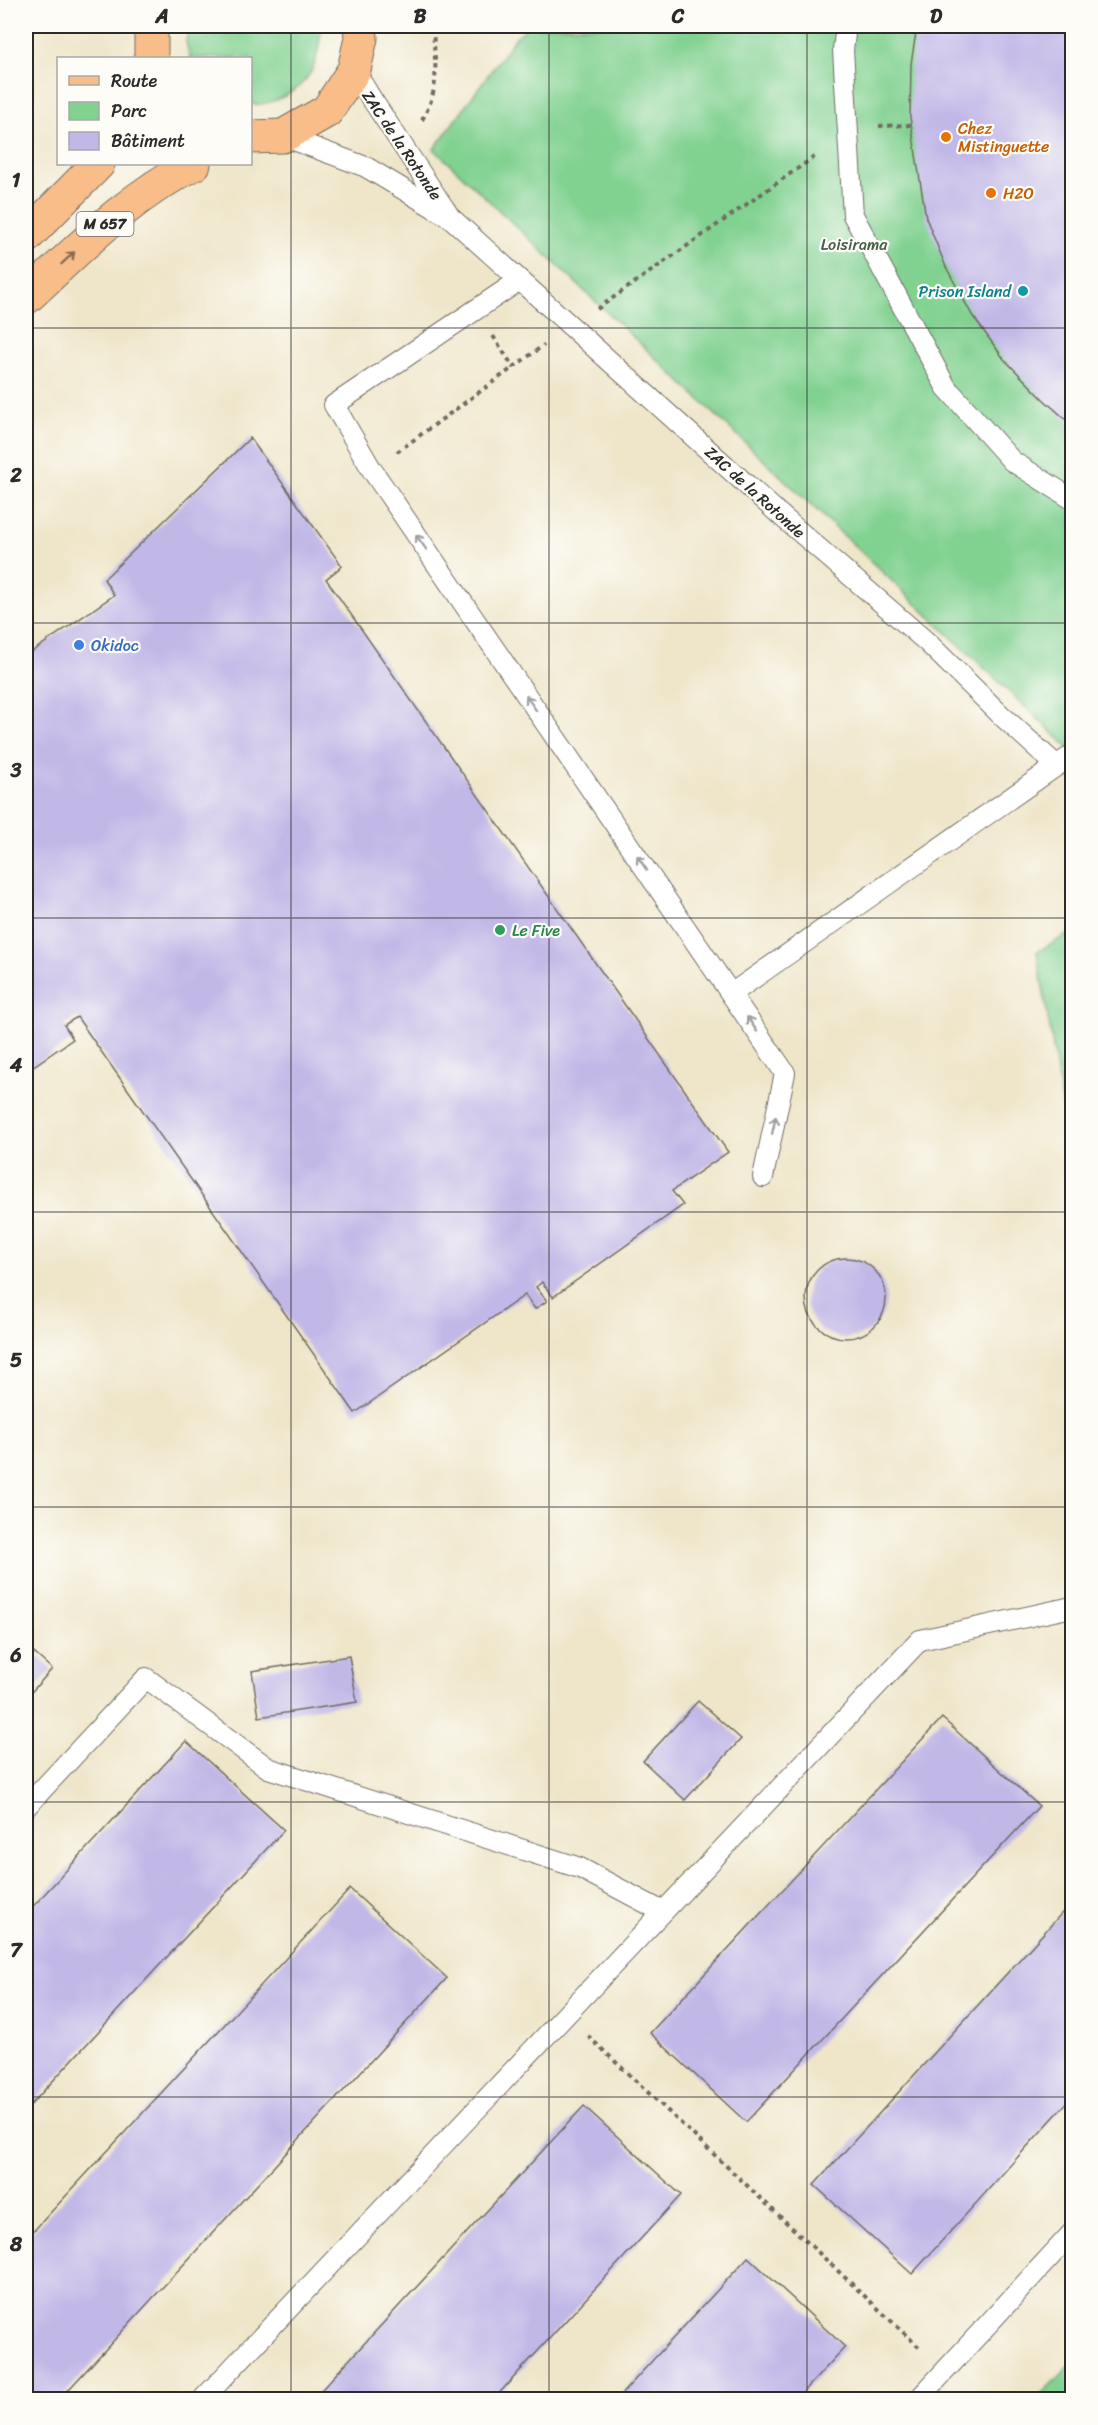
<svg xmlns="http://www.w3.org/2000/svg" width="1098" height="2425" viewBox="0 0 1098 2425" font-family="Sriracha,sans-serif">
	<style>
		.green { fill: #81d191; stroke: #567e5e; stroke-width: 1.5 }
		.building { fill: #c1b8e7 }
		.lines { fill: none; stroke-linecap: round; stroke-linejoin: round }
		.lane-casing { stroke: #706c63; stroke-width: 22 }
		.primary-casing { stroke: #706c63; stroke-width: 35 }
		.path { stroke: #706c63; stroke-width: 4; stroke-dasharray: 4.5 4.5; stroke-linecap: butt }
		.lane { stroke: #fff; stroke-width: 20 }
		.primary { stroke: #f8bd89; stroke-width: 33 }
		.oneway { stroke: #876d55 }
		.oneway2 { stroke: #a0a0a0 }
		.grid { fill: none; stroke: #2b2b2b; stroke-width: 1.5; stroke-opacity: 0.55 }
		.food-dot { fill: #e8710a; stroke: #fdfcf7; stroke-width: 2 }
		.culture-dot { fill: #0f9aa8; stroke: #fdfcf7; stroke-width: 2 }
		.shop-dot { fill: #3f7fe0; stroke: #fdfcf7; stroke-width: 2 }
		.leisure-dot { fill: #2e9e5b; stroke: #fdfcf7; stroke-width: 2 }
		.labels { text-anchor: middle; dominant-baseline: central; stroke-width: 4.5; stroke-linejoin: round; paint-order: stroke }
		.shield { fill: #fdfcf7; stroke: #6a6a68; stroke-width: 1.5 }
		.shield-label { font-size: 15px; font-weight: bold; fill: #2b2b2b }
		.food-label { font-size: 16px; fill: #c56008; stroke: #fdfcf7; text-anchor: start }
		.street-label { font-size: 16px; fill: #2b2b2b; stroke: #fdfcf7 }
		.park-label { font-size: 16px; fill: #455d4a; stroke: #fdfcf7 }
		.culture-label { font-size: 16px; fill: #0d838f; stroke: #fdfcf7; text-anchor: end }
		.shop-label { font-size: 16px; fill: #366cbe; stroke: #fdfcf7; text-anchor: start }
		.leisure-label { font-size: 16px; fill: #27864d; stroke: #fdfcf7; text-anchor: start }
		.neatline { fill: none; stroke: #2b2b2b; stroke-width: 2 }
		.grid-label { font-size: 20px; text-anchor: middle; font-weight: bold; fill: #2b2b2b }
	</style>
	<rect width="100%" height="100%" fill="#fdfcf7"/>
	<filter id="ink" filterUnits="userSpaceOnUse"><feTurbulence type="fractalNoise" baseFrequency=".0167" numOctaves="2"/><feDisplacementMap in="SourceGraphic" scale="12" xChannelSelector="R" yChannelSelector="G"/><feConvolveMatrix kernelMatrix="1 2 1 2 8 2 1 2 1" color-interpolation-filters="sRGB"/></filter>
	<filter id="wash" filterUnits="userSpaceOnUse"><feTurbulence type="fractalNoise" baseFrequency=".008" numOctaves="4" result="noise"/><feDisplacementMap in="SourceGraphic" scale="24" xChannelSelector="R" yChannelSelector="G"/><feGaussianBlur stdDeviation="1.35" result="paint"/><feColorMatrix in="noise" values="0 0 0 0 0 0 0 0 0 0 0 0 0 0 0 0 0 1.4 0 .05"/><feComposite in="paint" operator="in"/></filter>
	<g filter="url(#wash)">
		<rect width="100%" height="100%" fill="#efe6ca"/>
		<!-- green -->
		<path class="green" d="M188,26H309L321,29C319,45 317,66 306,79C294,94 270,106 251,104L250,58H190L186,42Z
			M529,26H1072V751L434,149L516,37Z
			M1072,932V1161L1037,952Z
			M1072,2364V2399H1036Z"/>
		<g id="blocks">
			<!-- building -->
			<path class="building" d="M917,26H1072V425L1043,399L1004,359L972,315L946,267L926,218L910,117L911,64Z
				M250,438L342,566L326,579L728,1152L672,1191L683,1205L553,1297L542,1282L536,1287L547,1301L535,1309L525,1295L355,1413L77,1017L64,1025L73,1039L32,1067L26,1058V656L114,595L104,579Z
				M806 1298a40 40 0 1 1 80 0a40 40 0 1 1-80 0Z
				M26,1646L52,1669L26,1698Z
				M349,1656L357,1702L259,1717L252,1671Z
				M698,1701L741,1739L685,1800L643,1761Z
				M942,1718L1039,1806L746,2122L650,2033Z
				M186,1741L284,1830L26,2110V1914Z
				M350,1889L447,1978L59,2400H26V2239Z
				M1072,1902V2097L912,2274L814,2185Z
				M584,2106L681,2195L493,2400H312Z
				M748,2257L845,2347L796,2400H616Z"/>
		</g>
	</g>
	<g filter="url(#ink)">
		<use href="#blocks" fill-opacity="0" stroke="#706c63" stroke-width="1.5"/>
		<g class="lines">
			<defs>
				<path id="lane" d="M846,26L843,50L853,215L946,387L1012,461L1072,499
					M354,70L371,98L448,214
					M283,136L366,167L451,218L778,513L928,643L1002,716L1057,766
					M520,280L334,405L372,470L785,1073L763,1177
					M731,994L1072,755
					M26,1807L146,1678L268,1768L580,1868L663,1912
					M202,2400L920,1640L1072,1607
					M918,2400L1072,2233"/>
				<path id="primary" d="M151,26V58
					M250,137L283,136L327,111L354,70L361,38L360,26
					M26,237L98,164
					M26,298C80,248 127,198 194,164"/>
			</defs>
			<!-- lane casing -->
			<use href="#lane" class="lane-casing"/>
			<!-- primary casing -->
			<use href="#primary" class="primary-casing"/>
			<!-- path -->
			<path class="path" d="M422,120C442,86 434,63 433,26
				M879,126L912,125
				M597,309L817,155
				M493,336L514,368
				M397,452L544,345
				M588,2036L921,2349"/>
			<!-- lane -->
			<use href="#lane" class="lane"/>
			<!-- primary -->
			<use href="#primary" class="primary"/>
		</g>
		<!-- one-way arrows -->
		<defs><path id="oneway-shaft" d="M-6 0H5M1.5-3L5.5 0L1.5 3" fill="none" stroke-width="1.6" stroke-linecap="round" stroke-linejoin="round" transform="scale(1.5)"/></defs>
		<use class="oneway" href="#oneway-shaft" transform="translate(68 258) rotate(-43)"/>
		<g class="oneway2">
			<use href="#oneway-shaft" transform="translate(421 542) rotate(-125)"/>
			<use href="#oneway-shaft" transform="translate(531 703) rotate(-125)"/>
			<use href="#oneway-shaft" transform="translate(642 863) rotate(-124)"/>
			<use href="#oneway-shaft" transform="translate(752 1024) rotate(-124)"/>
			<use href="#oneway-shaft" transform="translate(774 1125) rotate(-78)"/>
		</g>
	</g>
	<!-- grid -->
	<path class="grid" d="M291,26V2400M549,26V2400M807,26V2400M26,328H1072M26,623H1072M26,918H1072M26,1212H1072M26,1507H1072M26,1802H1072M26,2097H1072"/>
	<!-- markers -->
	<g class="food-dot">
		<circle cx="946" cy="137" r="6"/>
		<circle cx="991" cy="193" r="6"/>
	</g>
	<circle class="culture-dot" cx="1023" cy="291" r="6"/>
	<circle class="shop-dot" cx="79" cy="645" r="6"/>
	<circle class="leisure-dot" cx="500" cy="930" r="6"/>
	<g class="labels">
		<!-- shield labels -->
		<rect class="shield" x="76.5" y="212" width="57" height="24" rx="4.5"/>
		<g class="shield-label">
			<text x="105" y="224">M 657</text>
		</g>
		<!-- food labels -->
		<g class="food-label">
			<text x="958" y="128">Chez<tspan x="958" dy="18">Mistinguette</tspan></text>
			<text x="1003" y="193">H2O</text>
		</g>
		<!-- street labels -->
		<g class="street-label">
			<text transform="translate(402 145) rotate(56)">ZAC de la Rotonde</text>
			<text transform="translate(755 492) rotate(42)">ZAC de la Rotonde</text>
		</g>
		<!-- park labels -->
		<g class="park-label">
			<text x="854" y="244">Loisirama</text>
		</g>
		<!-- culture labels -->
		<g class="culture-label">
			<text x="1011" y="291">Prison Island</text>
		</g>
		<!-- shop labels -->
		<g class="shop-label">
			<text x="91" y="645">Okidoc</text>
		</g>
		<!-- leisure labels -->
		<g class="leisure-label">
			<text x="512" y="930">Le Five</text>
		</g>
	</g>
	<!-- margin -->
	<rect width="1098" height="2425" fill="none" stroke="#fdfcf7" stroke-width="66"/>
	<!-- legend -->
	<rect x="57" y="57" width="195" height="108" fill="#fdfcf7" stroke="#a9a8a5" stroke-width="1.5"/>
	<rect x="69" y="76" width="30" height="9" fill="#f8bd89" stroke="#a9a8a5" stroke-width="1.5"/>
	<text x="111" y="87" font-size="18" fill="#2b2b2b">Route</text>
	<rect x="69" y="102" width="30" height="18" fill="#81d191" stroke="#a9a8a5" stroke-width="1.5"/>
	<text x="111" y="117" font-size="18" fill="#2b2b2b">Parc</text>
	<rect x="69" y="132" width="30" height="18" fill="#c1b8e7" stroke="#a9a8a5" stroke-width="1.5"/>
	<text x="111" y="147" font-size="18" fill="#2b2b2b">Bâtiment</text>
	<rect x="33" y="33" width="1032" height="2359" class="neatline"/>
	<g class="grid-label">
		<text x="162" y="23">A</text>
		<text x="420" y="23">B</text>
		<text x="678" y="23">C</text>
		<text x="936" y="23">D</text>
		<text x="16" y="187">1</text>
		<text x="16" y="482">2</text>
		<text x="16" y="777">3</text>
		<text x="16" y="1072">4</text>
		<text x="16" y="1367">5</text>
		<text x="16" y="1662">6</text>
		<text x="16" y="1957">7</text>
		<text x="16" y="2251">8</text>
	</g>
</svg>
